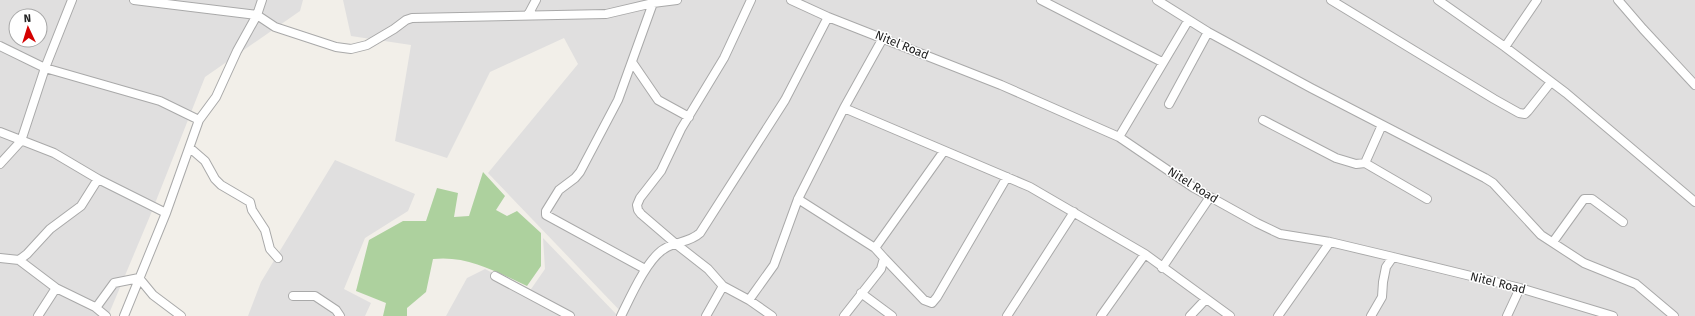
<svg xmlns="http://www.w3.org/2000/svg" width="1695" height="316" viewBox="0 0 1695 316" font-family="'Fira Sans',sans-serif">
	<style>
		.residential { fill: #e0dfdf; fill-rule: evenodd }
		.forest { fill: #add19e }
		.lines { fill: none; stroke-linecap: round; stroke-linejoin: round }
		.minor-casing { stroke: #a9a9a9; stroke-width: 10 }
		.minor { stroke: #fff; stroke-width: 8 }
		.labels { text-anchor: middle; dominant-baseline: central; stroke-width: 3; stroke-linejoin: round; paint-order: stroke }
		.street-label { font-size: 12px; fill: #222; stroke: #fff }
	</style>
	<rect width="100%" height="100%" fill="#f2efe9"/>
	<!-- residential -->
	<path class="residential" d="M0,0H303L300,11L205,77L150,216L108,316H0ZM16,16H40V40H16Z
		M343,0H1695V316H625L488,173L578,64L564,38L490,72L447,158L395,141L411,45L351,36Z
		M335,160L415,194L408,211L365,238L344,289L371,303L365,316H248L261,282Z
		M543,238L618,316H446L467,278L485,269L529,292L545,269Z"/>
	<!-- forest -->
	<path class="forest" d="M483,172L505,196L496,210L507,216L517,211L541,233V266L527,286C497,272 467,255 433,259L426,292L407,308V316H383L386,303L356,291L369,240L403,221H426L437,188L458,193L454,217L469,216Z"/>
	<g class="lines">
		<defs>
			<path id="minor" d="M134,0L257,15L275,27L336,47L351,49L367,45L394,29L406,20L412,18L606,14L653,3L677,0
				M751,0L724,58L681,129L661,171L640,198L637,205L638,210L641,214L676,244L708,269L723,286L749,300L772,316
				M791,0L828,17L1001,85L1119,137L1194,188L1257,223L1280,234L1330,242L1393,257L1520,288L1613,316
				M1041,0L1162,62
				M1157,0L1208,32L1311,88L1485,178L1493,183L1541,235L1584,263L1636,284L1674,316
				M1331,0L1494,99L1519,113L1525,114L1528,111L1551,82
				M1438,0L1505,47L1566,93L1695,202
				M1618,0L1643,29L1695,85
				M528,15L536,0
				M0,46L45,68L160,101L199,120
				M1505,47L1537,0
				M632,62L658,100L689,117
				M1169,104L1208,32
				M844,108L1030,187L1145,254L1230,316
				M1263,120L1336,158L1356,164L1365,163L1427,199
				M0,132L54,153L98,179L166,213
				M1119,137L1188,21
				M190,148L205,161L215,179L221,185L250,202L252,210L265,230L270,249L278,258
				M1365,163L1382,125
				M0,164L21,141L45,68L72,0
				M798,199L875,248
				M1553,242L1584,199H1592L1623,222
				M0,258L19,260L27,254L50,229L81,206L98,179
				M884,258L924,300L932,303L937,297L1007,177
				M19,260L56,288L95,307L98,305L114,283L139,278L153,295L181,316
				M1162,268L1210,197
				M645,269L546,215V211L559,190L575,178L580,172L618,100L653,3
				M495,276L570,316
				M861,293L892,316
				M293,296H315L336,310L340,316
				M749,300L774,265L798,199L844,108L883,38
				M95,307L106,316
				M38,316L56,288
				M124,316L166,213L199,120L216,97L237,51L257,15L262,0
				M621,316C630,298 647,259 664,249C676,241 689,243 700,233L785,100L828,17
				M706,316L723,286
				M844,316L881,269L884,258L875,248L944,151
				M1007,316L1074,212
				M1101,316L1145,254
				M1190,316L1206,299
				M1278,316L1330,242
				M1371,316L1382,297L1383,282L1386,267L1393,257
				M1507,316L1520,288"/>
		</defs>
		<!-- minor casing -->
		<use href="#minor" class="minor-casing"/>
		<!-- minor -->
		<use href="#minor" class="minor"/>
	</g>
	<g class="labels">
		<!-- street labels -->
		<g class="street-label">
			<text transform="translate(902 45) rotate(22)">Nitel Road</text>
			<text transform="translate(1193 185) rotate(32)">Nitel Road</text>
			<text transform="translate(1498 283) rotate(14)">Nitel Road</text>
		</g>
	</g>
	<!-- north arrow -->
	<g transform="translate(28 28) rotate(356)"><circle r="19" fill="#ffffff" stroke="#a7a7a7"/>
	<path d="M0-3L7 15L0 10L-7 15Z" fill="#d40000"/>
	<text y="-6" font-size="11" font-weight="bold" text-anchor="middle" fill="#222222">N</text>
	</g>
</svg>
